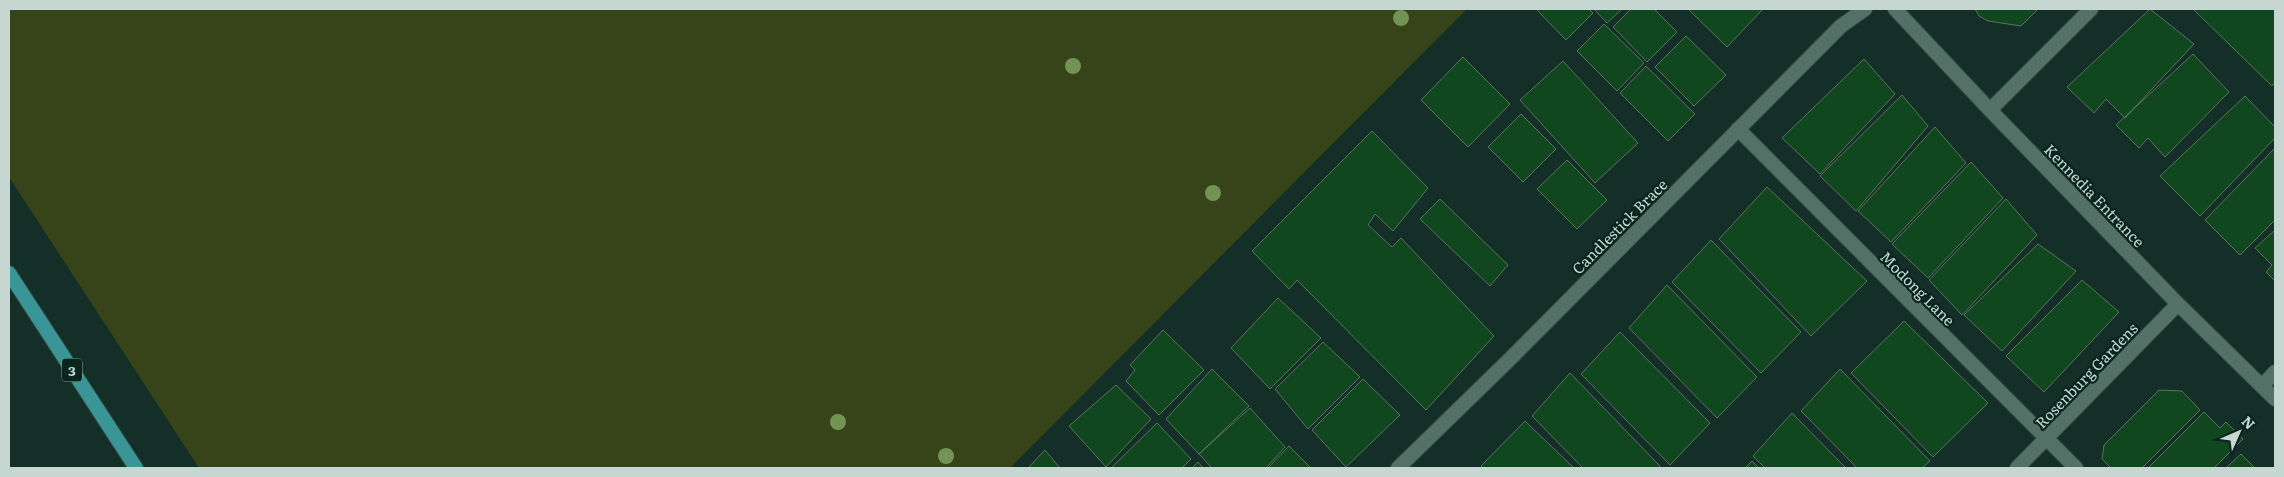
<svg xmlns="http://www.w3.org/2000/svg" width="2284" height="477" viewBox="0 0 2284 477" font-family="Literata,serif">
	<style>
		.green { fill: #374419 }
		.building { fill: #10471f; stroke: #5c715f }
		.lines { fill: none; stroke-linecap: round; stroke-linejoin: round }
		.service-casing { stroke: #334942; stroke-width: 16 }
		.minor-casing { stroke: #334942; stroke-width: 16 }
		.trunk-casing { stroke: #334942; stroke-width: 16 }
		.service { stroke: #537167; stroke-width: 14 }
		.minor { stroke: #537167; stroke-width: 14 }
		.trunk { stroke: #3a9696; stroke-width: 14 }
		.tree { fill: #739355 }
		.labels { text-anchor: middle; dominant-baseline: central; stroke-width: 4.5; stroke-linejoin: round; paint-order: stroke }
		.shield { fill: #08251e; stroke: #8da19b; stroke-width: 1 }
		.shield-label { font-size: 14px; font-weight: bold; fill: #c6d6d0 }
		.street-label { font-size: 15px; fill: #c6d6d0; stroke: #08251e }
	</style>
	<rect width="100%" height="100%" fill="#132f27"/>
	<!-- green -->
	<path class="green" d="M9,9H1467L1010,468H199L9,177Z"/>
	<!-- building -->
	<path class="building" d="M1536,9H1589L1593,13L1566,40Z
		M1594,9H1622L1607,23Z
		M1631,9H1654L1677,32L1647,62L1613,27Z
		M1688,9H1763L1727,47Z
		M1975,9H2038L2021,26L1988,21L1979,16Z
		M2150,9L2194,44L2125,118L2106,99L2094,113L2067,87Z
		M2193,9H2275V82L2272,86Z
		M1604,24L1644,63L1617,91L1577,51Z
		M1686,36L1726,75L1694,106L1655,67Z
		M2193,54L2229,92L2165,157L2148,138L2139,148L2116,125Z
		M1463,57L1510,104L1468,147L1421,100Z
		M1864,59L1895,94L1820,174L1782,138Z
		M1563,61L1638,143L1595,183L1520,100Z
		M1646,66L1695,114L1668,141L1620,93Z
		M1902,95L1928,126L1856,211L1820,176Z
		M2245,96L2275,127V138L2200,216L2160,176Z
		M1521,114L1556,149L1523,182L1488,147Z
		M1935,127L1966,163L1891,242L1858,211Z
		M1372,131L1428,188L1393,231L1375,214L1368,225L1392,247L1401,238L1494,336L1426,410L1297,280L1289,289L1252,251Z
		M2275,148V220L2240,255L2205,220Z
		M1567,160L1607,200L1577,229L1537,189Z
		M1971,162L2003,198L1928,278L1892,244Z
		M1767,187L1867,281L1811,336L1719,239Z
		M1440,199L1508,265L1490,286L1420,219Z
		M2006,199L2037,235L1962,315L1929,280Z
		M2275,230V281L2266,272L2272,265L2255,248Z
		M1711,240L1801,332L1761,373L1672,282Z
		M2038,244L2076,271L2002,351L1964,315Z
		M2082,280L2119,312L2044,392L2006,356Z
		M1667,285L1757,377L1717,418L1629,328Z
		M1278,298L1321,338L1270,389L1231,348Z
		M1904,321L1988,403L1933,457L1851,373Z
		M1163,330L1204,370L1159,415L1126,381L1135,370L1130,365Z
		M1620,332L1710,423L1670,465L1581,374Z
		M1323,342L1360,377L1308,429L1275,389Z
		M1212,369L1249,406L1199,454L1166,419Z
		M1840,369L1930,461L1922,468H1857L1801,411Z
		M1570,373L1660,466L1658,468H1583L1532,416Z
		M1363,379L1400,415L1346,467L1312,430Z
		M1116,385L1151,419L1106,467L1069,426Z
		M2159,390L2182,391L2200,410L2142,468H2111L2102,459L2104,445Z
		M1250,408L1285,447L1266,468H1212L1199,454Z
		M2204,412L2220,428L2226,422L2243,439L2214,468H2148Z
		M1792,413L1846,468H1765L1753,456Z
		M1525,421L1574,468H1483L1481,466Z
		M1157,423L1191,459L1182,468H1111Z
		M1289,446L1311,468H1268Z
		M1045,450L1060,468H1028Z
		M2241,454L2255,468H2226Z
		M1752,461L1759,468H1745Z
		M1198,462L1203,468H1192Z"/>
	<g class="lines">
		<defs>
			<path id="service" d="M1738,129L2076,468"/>
			<path id="minor" d="M1895,9L1990,110L2178,304L2275,399
				M1990,110L2091,9
				M2262,386L2275,372
				M1398,468L1510,359L1841,26L1865,9
				M2017,468L2178,304"/>
			<path id="trunk" d="M9,273L136,468"/>
		</defs>
		<!-- service casing -->
		<use href="#service" class="service-casing"/>
		<!-- minor casing -->
		<use href="#minor" class="minor-casing"/>
		<!-- trunk casing -->
		<use href="#trunk" class="trunk-casing"/>
		<!-- service -->
		<use href="#service" class="service"/>
		<!-- minor -->
		<use href="#minor" class="minor"/>
		<!-- trunk -->
		<use href="#trunk" class="trunk"/>
	</g>
	<!-- trees -->
	<g class="tree">
		<circle cx="1401" cy="18" r="8"/>
		<circle cx="1073" cy="66" r="8"/>
		<circle cx="1213" cy="193" r="8"/>
		<circle cx="838" cy="422" r="8"/>
		<circle cx="946" cy="456" r="8"/>
	</g>
	<g class="labels">
		<!-- shield labels -->
		<rect class="shield" x="62" y="358.5" width="20" height="23" rx="4"/>
		<g class="shield-label">
			<text x="72" y="370">3</text>
		</g>
		<!-- street labels -->
		<g class="street-label">
			<text transform="translate(2095 195) rotate(46)">Kennedia Entrance</text>
			<text transform="translate(1619 226) rotate(-45)">Candlestick Brace</text>
			<text transform="translate(1918 288) rotate(45)">Modong Lane</text>
			<text transform="translate(2086 375) rotate(-46)">Rosenburg Gardens</text>
		</g>
	</g>
	<!-- border -->
	<rect width="2284" height="477" fill="none" stroke="#c6d6d0" stroke-width="20"/>
	<!-- north arrow -->
	<g transform="translate(2239 432) rotate(45)" stroke="#08251e" stroke-width="4" paint-order="stroke">
	<path d="M0-4L9 19L0 12L-9 19Z" fill="#c6d6d0"/>
	<text y="-8" font-size="14" font-weight="bold" text-anchor="middle" fill="#c6d6d0">N</text>
	</g>
</svg>
